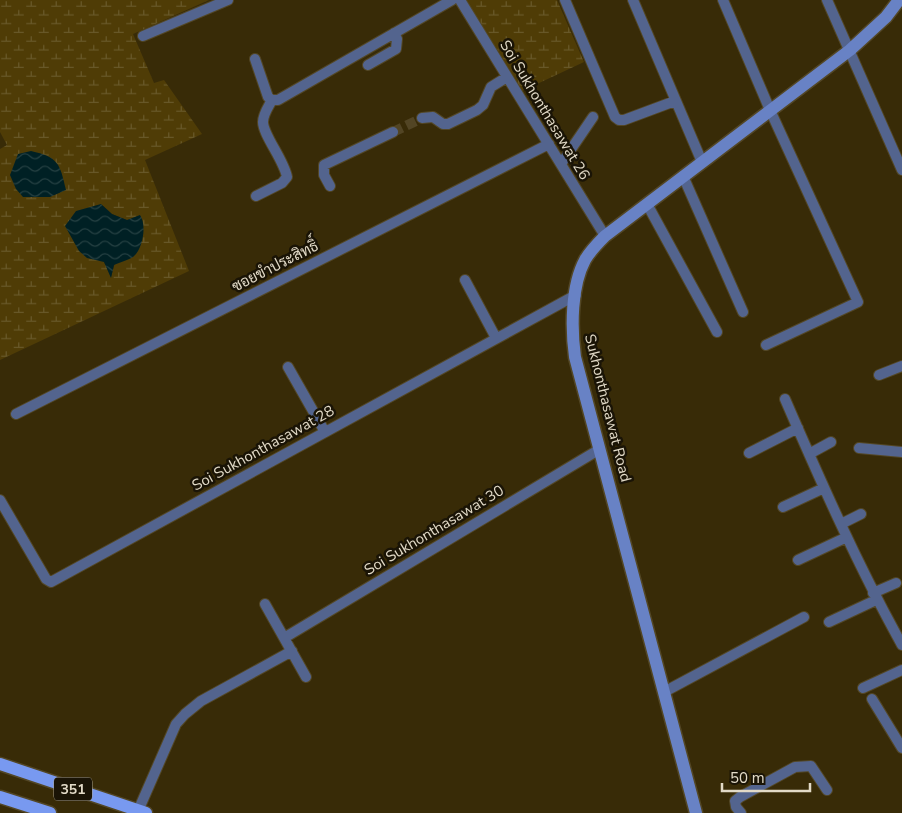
<svg xmlns="http://www.w3.org/2000/svg" width="902" height="813" viewBox="0 0 902 813" font-family="'Nunito Sans',Sarabun,sans-serif">
	<style>
		.wetland { fill: url(#wetland-marsh); fill-rule: evenodd }
		.water { fill: url(#water-waves) }
		.lines { fill: none; stroke-linecap: round; stroke-linejoin: round }
		.minor-tunnel { stroke: #524524; stroke-width: 10; stroke-dasharray: 10 5; stroke-linecap: butt }
		.minor-casing { stroke: #534726; stroke-width: 12 }
		.secondary-casing { stroke: #534726; stroke-width: 15 }
		.primary-casing { stroke: #534726; stroke-width: 15 }
		.minor { stroke: #53648e; stroke-width: 10 }
		.secondary { stroke: #6882c5; stroke-width: 12 }
		.primary { stroke: #7899f0; stroke-width: 12 }
		.labels { text-anchor: middle; dominant-baseline: central; stroke-width: 5; stroke-linejoin: round; paint-order: stroke }
		.shield { fill: #1a1406; stroke: #a69f8d; stroke-width: 1 }
		.shield-label { font-size: 14px; font-weight: bold; fill: #e2dac7 }
		.street-label { font-size: 15px; fill: #e2dac7; stroke: #1a1406 }
	</style>
	<defs>
		<pattern id="wetland-marsh" width="20" height="14" patternUnits="userSpaceOnUse" patternTransform="scale(1.25)"><rect width="20" height="14" fill="#4f3c06"/><path d="M1 5h8M5 5V1M11 12h8M15 12V8" fill="none" stroke="#685829"/></pattern>
		<pattern id="water-waves" width="16" height="10" patternUnits="userSpaceOnUse" patternTransform="scale(1.25)"><rect width="16" height="10" fill="#002024"/><path d="M0 5q4-4 8 0t8 0" fill="none" stroke="#254042"/></pattern>
	</defs>
	<rect width="100%" height="100%" fill="#382b07"/>
	<!-- wetland -->
	<path class="wetland" d="M0,0H209L133,34L154,83L164,80L202,134L145,160L189,271L0,360V149L7,145L0,132ZM101,204L112,214L127,220L111,277L104,262Z
		M466,0H557L584,62L522,91Z"/>
	<!-- water -->
	<path class="water" d="M31,151C58,157 60,163 66,190L50,197H23L16,189L10,175L18,154Z
		M101,204L112,214L127,220L140,215C147,225 143,249 133,257C129,260 120,262 114,265L111,278L104,262L87,258L79,251L65,226L76,211Z"/>
	<g class="lines">
		<!-- minor-tunnel -->
		<path class="minor-tunnel" d="M393,132L422,118"/>
		<defs>
			<path id="minor" d="M460,0L605,236
				M565,0L615,117L619,120H624L675,101
				M633,0L702,162
				M723,0L770,110L858,302L766,345
				M827,0L902,170
				M143,36L228,0
				M255,59L268,97L272,100H278L452,0
				M368,65L396,49L397,39L394,33
				M422,118L433,117L443,124H448L477,110L483,105L491,87L507,77
				M561,164L593,117
				M683,176L743,312
				M330,186L324,175V165L393,132
				M256,196L282,183L287,177C284,160 263,135 263,122C263,114 269,106 272,100
				M647,204L717,332
				M465,280L496,338
				M288,367L325,432
				M879,375L902,366
				M785,399C821,482 858,566 902,645
				M16,414L549,144
				M859,448L902,452
				M749,453L798,428
				M809,454L831,442
				M0,500L46,579L51,582L576,295
				M783,507L824,488
				M841,524L861,514
				M798,560L847,537
				M873,593L896,583
				M265,604L306,677
				M829,622L876,600
				M284,638L600,449
				M863,688L902,670
				M664,692L804,617
				M872,699L902,748
				M138,811L176,724L185,714L201,701L292,651
				M741,813L736,807L735,801L740,797L795,767L811,766L827,790"/>
			<path id="secondary" d="M696,813L575,357C571,328 571,286 585,260C590,251 598,243 605,236L850,50L886,17L899,0"/>
			<path id="primary" d="M0,764L146,813
				M0,797L50,813"/>
		</defs>
		<!-- minor casing -->
		<use href="#minor" class="minor-casing"/>
		<!-- secondary casing -->
		<use href="#secondary" class="secondary-casing"/>
		<!-- primary casing -->
		<use href="#primary" class="primary-casing"/>
		<!-- minor -->
		<use href="#minor" class="minor"/>
		<!-- secondary -->
		<use href="#secondary" class="secondary"/>
		<!-- primary -->
		<use href="#primary" class="primary"/>
	</g>
	<g class="labels">
		<!-- shield labels -->
		<rect class="shield" x="54" y="777.5" width="38" height="23" rx="4"/>
		<g class="shield-label">
			<text x="73" y="789">351</text>
		</g>
		<!-- street labels -->
		<g class="street-label">
			<text transform="translate(545 110) rotate(59)">Soi Sukhonthasawat 26</text>
			<text transform="translate(275 266) rotate(-27)">ซอยขำประสิทธิ์</text>
			<text transform="translate(608 408) rotate(76)">Sukhonthasawat Road</text>
			<text transform="translate(263 448) rotate(-29)">Soi Sukhonthasawat 28</text>
			<text transform="translate(434 530) rotate(-31)">Soi Sukhonthasawat 30</text>
		</g>
	</g>
	<!-- scale -->
	<path d="M722 783v8h88v-8" fill="none" stroke="#e2dac7" stroke-width="2.5"/>
	<text x="730" y="783" font-size="15" fill="#e2dac7" stroke="#1a1406" stroke-width="4" paint-order="stroke">50 m</text>
</svg>
